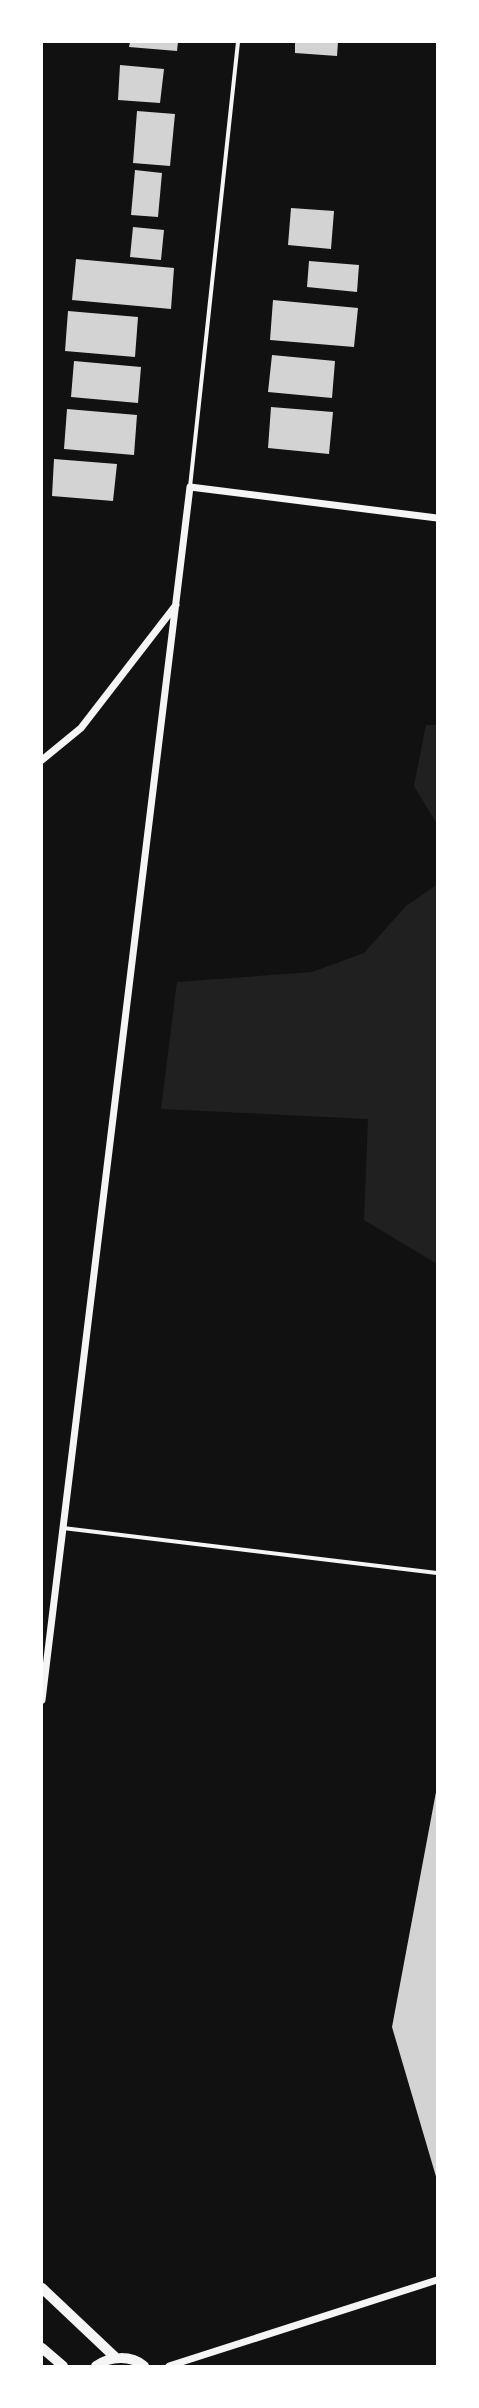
<svg xmlns="http://www.w3.org/2000/svg" width="479" height="2408" viewBox="0 0 479 2408" font-family="Montserrat,sans-serif">
	<style>
		.green { fill: #202020 }
		.building { fill: #d3d3d3 }
		.lines { fill: none; stroke-linecap: round; stroke-linejoin: round }
		.minor { stroke: #f5f5f5; stroke-width: 4 }
		.tertiary { stroke: #f5f5f5; stroke-width: 7 }
		.primary { stroke: #f5f5f5; stroke-width: 10 }
	</style>
	<rect width="100%" height="100%" fill="#111"/>
	<!-- green -->
	<path class="green" d="M426,725H437V824L414,786Z
		M437,879V1264L364,1220L368,1119L161,1109L177,982L312,972L364,953L406,906L435,886Z"/>
	<!-- building -->
	<path class="building" d="M130,42H178L177,51L129,47Z
		M295,42H338L337,56L295,53Z
		M120,65L164,69L160,103L118,100Z
		M137,111L175,114L170,166L133,163Z
		M135,170L162,173L158,217L131,215Z
		M291,208L334,211L331,249L288,245Z
		M133,227L164,230L161,260L130,257Z
		M76,259L174,268L171,309L72,300Z
		M309,261L359,265L357,292L307,287Z
		M273,300L358,308L354,347L270,340Z
		M68,311L138,317L135,357L65,351Z
		M272,355L335,361L332,398L268,392Z
		M74,361L141,367L138,403L71,397Z
		M271,407L333,412L329,454L268,448Z
		M67,409L137,415L134,455L64,449Z
		M54,459L117,464L113,501L52,496Z
		M436,1792H437V2180L392,2027Z"/>
	<g class="lines">
		<!-- minor -->
		<path class="minor" d="M190,487L238,42
			M63,1528L437,1573"/>
		<!-- tertiary -->
		<path class="tertiary" d="M42,760L81,728L176,605
			M42,1700L190,487L437,518
			M169,2366L437,2280"/>
		<!-- primary -->
		<path class="primary" d="M42,2288L116,2358
			M42,2348L63,2366
			M96,2366C110,2356 131,2355 144,2366"/>
	</g>
	<!-- border -->
	<rect width="479" height="2408" fill="none" stroke="#ffffff" stroke-width="86"/>
</svg>
